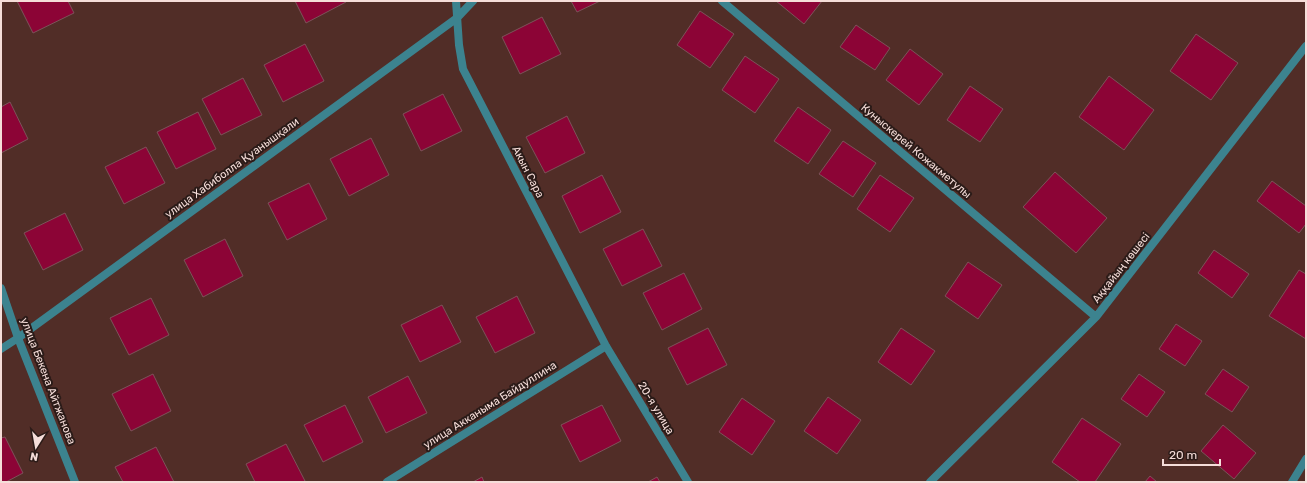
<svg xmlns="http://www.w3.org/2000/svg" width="1307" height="483" viewBox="0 0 1307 483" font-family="Rubik,sans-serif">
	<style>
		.building { fill: #8c0436; stroke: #7c5359 }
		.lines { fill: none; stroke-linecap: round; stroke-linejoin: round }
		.street { stroke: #3c838f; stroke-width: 8 }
		.labels { text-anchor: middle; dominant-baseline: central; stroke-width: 4; stroke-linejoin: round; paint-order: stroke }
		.street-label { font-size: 11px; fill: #f5ddd9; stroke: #2b1b18 }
	</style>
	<rect width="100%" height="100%" fill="#512d27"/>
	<!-- building -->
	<path class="building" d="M17,1H68L74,13L33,33Z
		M295,1H346V2L306,23Z
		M571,1H600L577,12Z
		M776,1H822L804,24Z
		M700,11L734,34L710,68L677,45Z
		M542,17L561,54L520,74L502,37Z
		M856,25L890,48L875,70L840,47Z
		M1196,34L1238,63L1211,100L1170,71Z
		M305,44L324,81L283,102L264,65Z
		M910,49L943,74L919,105L886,80Z
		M745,56L779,79L755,113L722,90Z
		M1109,76L1154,110L1124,150L1079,117Z
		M243,78L262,115L221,135L202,99Z
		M970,86L1003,109L980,142L947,120Z
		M443,94L462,131L421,151L403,114Z
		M10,102L28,139L1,153V107Z
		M798,107L831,130L808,164L774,141Z
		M198,112L216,149L176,169L157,132Z
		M567,116L585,153L545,173L526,137Z
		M371,138L389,175L349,196L330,159Z
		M843,141L876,163L853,197L819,174Z
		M146,147L165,183L124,204L105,167Z
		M1055,172L1107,218L1076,253L1023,207Z
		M602,175L621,212L580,233L562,196Z
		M880,175L914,198L890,232L857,209Z
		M1272,181L1306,206V224L1299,233L1257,201Z
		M309,183L327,219L287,240L268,203Z
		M65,213L83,250L43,270L24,233Z
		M643,229L662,266L622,286L603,249Z
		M225,239L243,276L203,297L184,260Z
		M1214,250L1249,274L1232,298L1198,273Z
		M968,262L1002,285L978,319L945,296Z
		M1299,270L1306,274V339L1269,316Z
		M684,273L702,309L662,330L643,293Z
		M517,296L535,333L495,353L476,317Z
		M151,298L169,335L129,355L110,318Z
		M442,305L461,342L420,362L401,325Z
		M1176,324L1202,341L1185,366L1159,349Z
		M708,328L727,365L687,385L668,348Z
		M901,328L935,351L911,385L878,362Z
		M1223,369L1249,387L1232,412L1205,394Z
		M153,374L171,411L131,431L112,394Z
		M1139,374L1165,392L1147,417L1121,399Z
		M408,376L427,413L386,433L368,397Z
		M828,397L861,420L837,454L804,431Z
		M742,398L775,421L752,455L719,432Z
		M345,405L363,442L323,462L304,425Z
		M602,405L621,441L580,462L561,425Z
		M1082,418L1121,444L1095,482H1080L1052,462Z
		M1223,425L1256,453L1234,479L1201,451Z
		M5,437L23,473L6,482H1V438Z
		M286,444L305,481L302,482H255L246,464Z
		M156,447L174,482H123L115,467Z
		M1150,476L1157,482H1145Z
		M482,477L484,482H473Z
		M657,477L660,482H648Z"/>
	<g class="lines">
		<!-- street -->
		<path class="street" d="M456,1L459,45L463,69L606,346L688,482
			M722,1L1096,317
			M1,288L18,338L75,482
			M1,349L18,338L457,18L473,1
			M387,482L606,346
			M930,482L1096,317L1306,46
			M1292,482L1306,459"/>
	</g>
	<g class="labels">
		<!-- street labels -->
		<g class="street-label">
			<text transform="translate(916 151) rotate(40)">Куныскерей Кожакметулы</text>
			<text transform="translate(232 168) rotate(-36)">улица Хабиболла Қуанышқали</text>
			<text transform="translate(528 172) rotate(63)">Акын Сара</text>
			<text transform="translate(1121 268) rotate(-52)">Аққайың көшесі</text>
			<text transform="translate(48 381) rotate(69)">улица Бекена Айтжанова</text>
			<text transform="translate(490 405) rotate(-32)">улица Акканыма Байдуллина</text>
			<text transform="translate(656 408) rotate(59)">20-я улица</text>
		</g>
	</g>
	<!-- border -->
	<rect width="1307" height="483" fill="none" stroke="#f5ddd9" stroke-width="4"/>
	<!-- north arrow -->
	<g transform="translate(36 447) rotate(191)" stroke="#2b1b18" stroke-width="3" paint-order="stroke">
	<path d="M0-3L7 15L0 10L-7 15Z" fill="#f5ddd9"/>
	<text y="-6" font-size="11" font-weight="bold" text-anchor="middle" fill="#f5ddd9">N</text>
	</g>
	<!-- scale -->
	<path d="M1163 459v6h57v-6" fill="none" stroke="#f5ddd9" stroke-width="2"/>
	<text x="1169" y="459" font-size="12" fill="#f5ddd9" stroke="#2b1b18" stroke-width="3" paint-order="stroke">20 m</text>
</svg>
